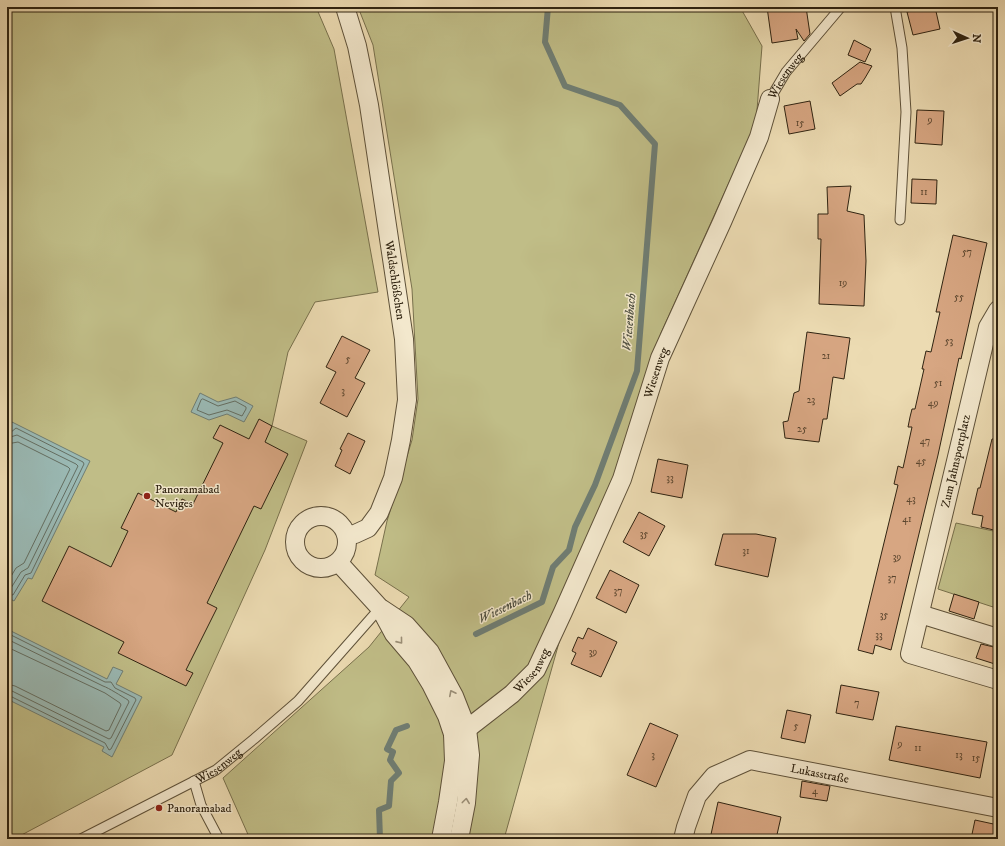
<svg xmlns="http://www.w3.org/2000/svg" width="1005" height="846" viewBox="0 0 1005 846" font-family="'IM FELL DW Pica',serif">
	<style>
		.green { fill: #c0bd87; stroke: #78704c }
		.water { fill: #9ab9b4; stroke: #6f7d73 }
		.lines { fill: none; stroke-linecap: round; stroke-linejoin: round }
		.shore { stroke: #646e62; stroke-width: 1 }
		.stream { stroke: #6f7d73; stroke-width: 6 }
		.building { fill: #d7a682; stroke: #2f2311 }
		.lane-casing { stroke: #5e5139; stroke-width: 11 }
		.street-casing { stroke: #5e5139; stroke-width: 20 }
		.lane { stroke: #f3e8cd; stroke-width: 9 }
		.street { stroke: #f3e8cd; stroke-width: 18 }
		.oneway { stroke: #9b8f78 }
		.poi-dot { fill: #8f2418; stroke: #f3e8cd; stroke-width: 1.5 }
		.labels { text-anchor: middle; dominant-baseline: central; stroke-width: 3; stroke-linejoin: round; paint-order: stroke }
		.number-label { font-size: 10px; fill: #59442d }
		.street-label { font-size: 12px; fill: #2f2311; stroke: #f3e8cd }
		.poi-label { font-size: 12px; fill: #2f2311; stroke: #f3e8cd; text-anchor: start }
		.water-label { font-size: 13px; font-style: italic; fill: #4f5042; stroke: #f3e8cd }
	</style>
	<rect width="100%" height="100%" fill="#ecdbb2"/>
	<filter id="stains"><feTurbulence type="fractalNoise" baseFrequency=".005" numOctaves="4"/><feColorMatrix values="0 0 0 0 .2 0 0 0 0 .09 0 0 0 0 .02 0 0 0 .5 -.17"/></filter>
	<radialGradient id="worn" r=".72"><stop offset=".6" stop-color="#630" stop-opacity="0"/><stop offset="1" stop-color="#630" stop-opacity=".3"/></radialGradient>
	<!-- green -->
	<path class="green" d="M7,7H316L334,49L378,292L315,302L288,352L272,426L307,441L265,550L172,755L14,839H7Z
		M358,7H740L762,46L756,123L661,333L637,413L574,589L504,839H250L223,778L369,647L409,597L375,575L387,521L412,440L418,399L412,289L373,45Z
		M956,523L998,532V593L993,607L938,589Z"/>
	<!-- water -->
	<path class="water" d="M200,393L218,402L236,397L253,406L244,422L227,414L209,420L191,412Z
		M12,422L90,461L32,579L28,578L14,601L7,597V432Z
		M9,630L107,679L113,667L123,671L116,684L142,697L112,757L102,751L104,747L7,699V635Z"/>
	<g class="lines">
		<!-- shore -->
		<path class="shore" d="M203,399L218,406L235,401L246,407V409L242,416L227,410L209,415L197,410L201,400Z
			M7,433H10L16,428L83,462L84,464L31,573L25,575L13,595L7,594
			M7,438L17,435L76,464L78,466L28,568L21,572L11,588L7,589
			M7,444L18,442L68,467L70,469L24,563L16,568L7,583
			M7,636L11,635L105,682H111L115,688L135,698L136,700L111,749L109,750L105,743L10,696L7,695
			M7,641H11L103,686C109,688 121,696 128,700L129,702L111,738L109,739L12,691L7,690
			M7,647L105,693L120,703L121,705L109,730L106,731L15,686L7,684"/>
		<!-- stream -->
		<path class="stream" d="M476,634L542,602L553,567L569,550L575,527L595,485L637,371L655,144L620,105L565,86L545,42L548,7
			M380,839L379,810L389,806L391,781L399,773L390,760L393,752L387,749L396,730L407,726"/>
	</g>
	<!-- building -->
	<path class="building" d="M767,7H806L810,34L804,41L796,29L798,39L772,43Z
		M930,7H935L940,29L913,35L907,12Z
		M854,40L871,49L865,62L848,55Z
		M860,62L872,66L865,78L861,84H857L840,96L832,83Z
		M810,101L815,129L789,134L784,106Z
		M917,110L944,111L942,145L915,143Z
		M912,179L937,180L936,204L911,203Z
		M851,186L847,211L864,215L866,261L864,306L819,304L821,239H818V214H828L827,187Z
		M953,235L987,243L961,359L959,358L938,455L891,650L875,645L873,654L858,650L898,485L894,484L898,466L903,468L912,427H908L910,417L912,409H915L924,369H922L926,351L931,352L940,312H936Z
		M807,332L850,338L844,379L833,377L827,419H823L819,442L785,438L783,422L788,421L794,393L799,391Z
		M342,336L370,350L355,378L365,383L347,417L320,403L336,372L326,367Z
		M259,419L272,426L265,442L288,454L261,509L254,506L207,603L217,608L186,670L193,673L186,686L118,653L124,642L42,601L69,546L111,567L128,531L121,528L138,493L176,512L182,499L193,504L223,443L213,438L220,425L249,439Z
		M348,433L365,441L350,474L335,466L342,450L340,449Z
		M992,439H998V531L981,527L983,516L972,514L978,488H980Z
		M658,459L688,465L682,498L651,492Z
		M639,512L665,526L649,556L623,542Z
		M723,534H756L776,538L768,577L715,565Z
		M610,570L639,585L626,613L596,598Z
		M954,594L979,602L974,619L949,611Z
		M588,628L617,642L601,677L571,664L576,653L572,651L578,637L583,639Z
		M981,644L998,648V665L976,658Z
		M841,685L879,692L873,720L836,713Z
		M787,710L811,715L805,743L781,738Z
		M650,723L678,735L656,787L627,775Z
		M896,726L987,742L980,778L889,760Z
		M802,781L830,786L827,801L800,797Z
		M718,802L781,817L776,839H710Z
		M975,820L998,825V839H971Z"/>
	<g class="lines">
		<defs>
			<g id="lane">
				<path d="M895,7L902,48L906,112L900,220"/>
				<path id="s1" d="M770,99L786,72L841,7"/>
				<path d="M194,781L201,805L219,839"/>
				<path id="s2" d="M81,839L216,770L254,739L298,701L380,608"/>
			</g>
			<g id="street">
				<path id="s3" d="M345,7L357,46L369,105L404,339L407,400L401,440L393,478L379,513L368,528L355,534L347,535"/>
				<path d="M998,310L988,327L910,654L998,680"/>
				<circle cx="321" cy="542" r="26"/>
				<path d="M339,563L380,608L394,634L417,661L431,684L447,716L453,734L454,761L448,802L441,839"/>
				<path d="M382,609L406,625L430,652L454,696L467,729L470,755L466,803L459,839"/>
				<path d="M920,614L998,638"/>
				<path id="s4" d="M453,734L467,729L512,694L536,670L563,612L622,479L660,358L722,222L759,137L770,99"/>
				<path id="s5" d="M683,839L686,827L697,796L714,776L750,760L998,808"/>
			</g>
		</defs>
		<!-- lane casing -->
		<use href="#lane" class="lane-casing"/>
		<!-- street casing -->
		<use href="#street" class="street-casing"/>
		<!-- lane -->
		<use href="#lane" class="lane"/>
		<!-- street -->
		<use href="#street" class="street"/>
	</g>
	<!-- one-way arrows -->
	<defs><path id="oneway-chevron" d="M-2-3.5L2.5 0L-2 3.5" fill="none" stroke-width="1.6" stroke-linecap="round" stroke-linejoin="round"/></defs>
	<g class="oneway">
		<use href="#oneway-chevron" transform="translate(400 641) rotate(51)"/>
		<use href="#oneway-chevron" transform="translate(452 693) rotate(-117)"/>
		<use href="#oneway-chevron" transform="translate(466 801) rotate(-83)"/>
	</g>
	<!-- markers -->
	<g class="poi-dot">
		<circle cx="147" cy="496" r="4"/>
		<circle cx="159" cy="808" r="4"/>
	</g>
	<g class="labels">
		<!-- number labels -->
		<g class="number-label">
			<text x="930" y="120">9</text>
			<text x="800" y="123">15</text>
			<text x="924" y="192">11</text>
			<text x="967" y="252">57</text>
			<text x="843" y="283">19</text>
			<text x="959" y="297">55</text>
			<text x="949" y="341">53</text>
			<text x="826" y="356">21</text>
			<text x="348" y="359">5</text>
			<text x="938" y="383">51</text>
			<text x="343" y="391">3</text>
			<text x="811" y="400">23</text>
			<text x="933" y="403">49</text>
			<text x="802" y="429">25</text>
			<text x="925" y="441">47</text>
			<text x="921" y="461">45</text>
			<text x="670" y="478">33</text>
			<text x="911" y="499">43</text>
			<text x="907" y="519">41</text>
			<text x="644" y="534">35</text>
			<text x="746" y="551">31</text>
			<text x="897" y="557">39</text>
			<text x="892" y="578">37</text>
			<text x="618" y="591">37</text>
			<text x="884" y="615">35</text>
			<text x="879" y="635">33</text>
			<text x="593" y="652">39</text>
			<text x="857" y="703">7</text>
			<text x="796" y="726">5</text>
			<text x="900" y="744">9</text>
			<text x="918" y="748">11</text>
			<text x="653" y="755">3</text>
			<text x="959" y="755">13</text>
			<text x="976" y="758">15</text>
			<text x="815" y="791">4</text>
		</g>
		<!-- street labels -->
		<g class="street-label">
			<text stroke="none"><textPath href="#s1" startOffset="28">Wiesenweg</textPath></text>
			<text stroke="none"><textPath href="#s3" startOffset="278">Waldschlößchen</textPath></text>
			<text stroke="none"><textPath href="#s4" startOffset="427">Wiesenweg</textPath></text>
			<text transform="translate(956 461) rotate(-77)">Zum Jahnsportplatz</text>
			<text stroke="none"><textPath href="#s4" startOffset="103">Wiesenweg</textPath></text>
			<text stroke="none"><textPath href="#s2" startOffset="156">Wiesenweg</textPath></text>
			<text stroke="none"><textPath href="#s5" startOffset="182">Lukasstraße</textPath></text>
		</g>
		<!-- poi labels -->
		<g class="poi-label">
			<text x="155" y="489">Panoramabad<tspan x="155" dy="14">Neviges</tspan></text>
			<text x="167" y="808">Panoramabad</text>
		</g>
		<!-- water labels -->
		<g class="water-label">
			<text transform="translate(629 322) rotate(-85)">Wiesenbach</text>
			<text transform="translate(505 607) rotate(-26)">Wiesenbach</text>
		</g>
	</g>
	<!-- margin -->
	<rect width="1005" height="846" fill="none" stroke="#ecdbb2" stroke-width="24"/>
	<rect x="8" y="8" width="989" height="830" fill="none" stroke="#2f2311" stroke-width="2"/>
	<rect x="12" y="12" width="981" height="822" fill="none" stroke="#2f2311"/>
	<!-- north arrow -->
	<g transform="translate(967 38) rotate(93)" stroke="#f3e8cd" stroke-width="3" paint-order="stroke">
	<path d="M0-3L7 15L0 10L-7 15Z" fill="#2f2311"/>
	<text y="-6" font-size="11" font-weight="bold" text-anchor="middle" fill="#2f2311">N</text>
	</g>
	<rect width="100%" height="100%" filter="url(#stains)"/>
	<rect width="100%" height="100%" fill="url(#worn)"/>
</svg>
